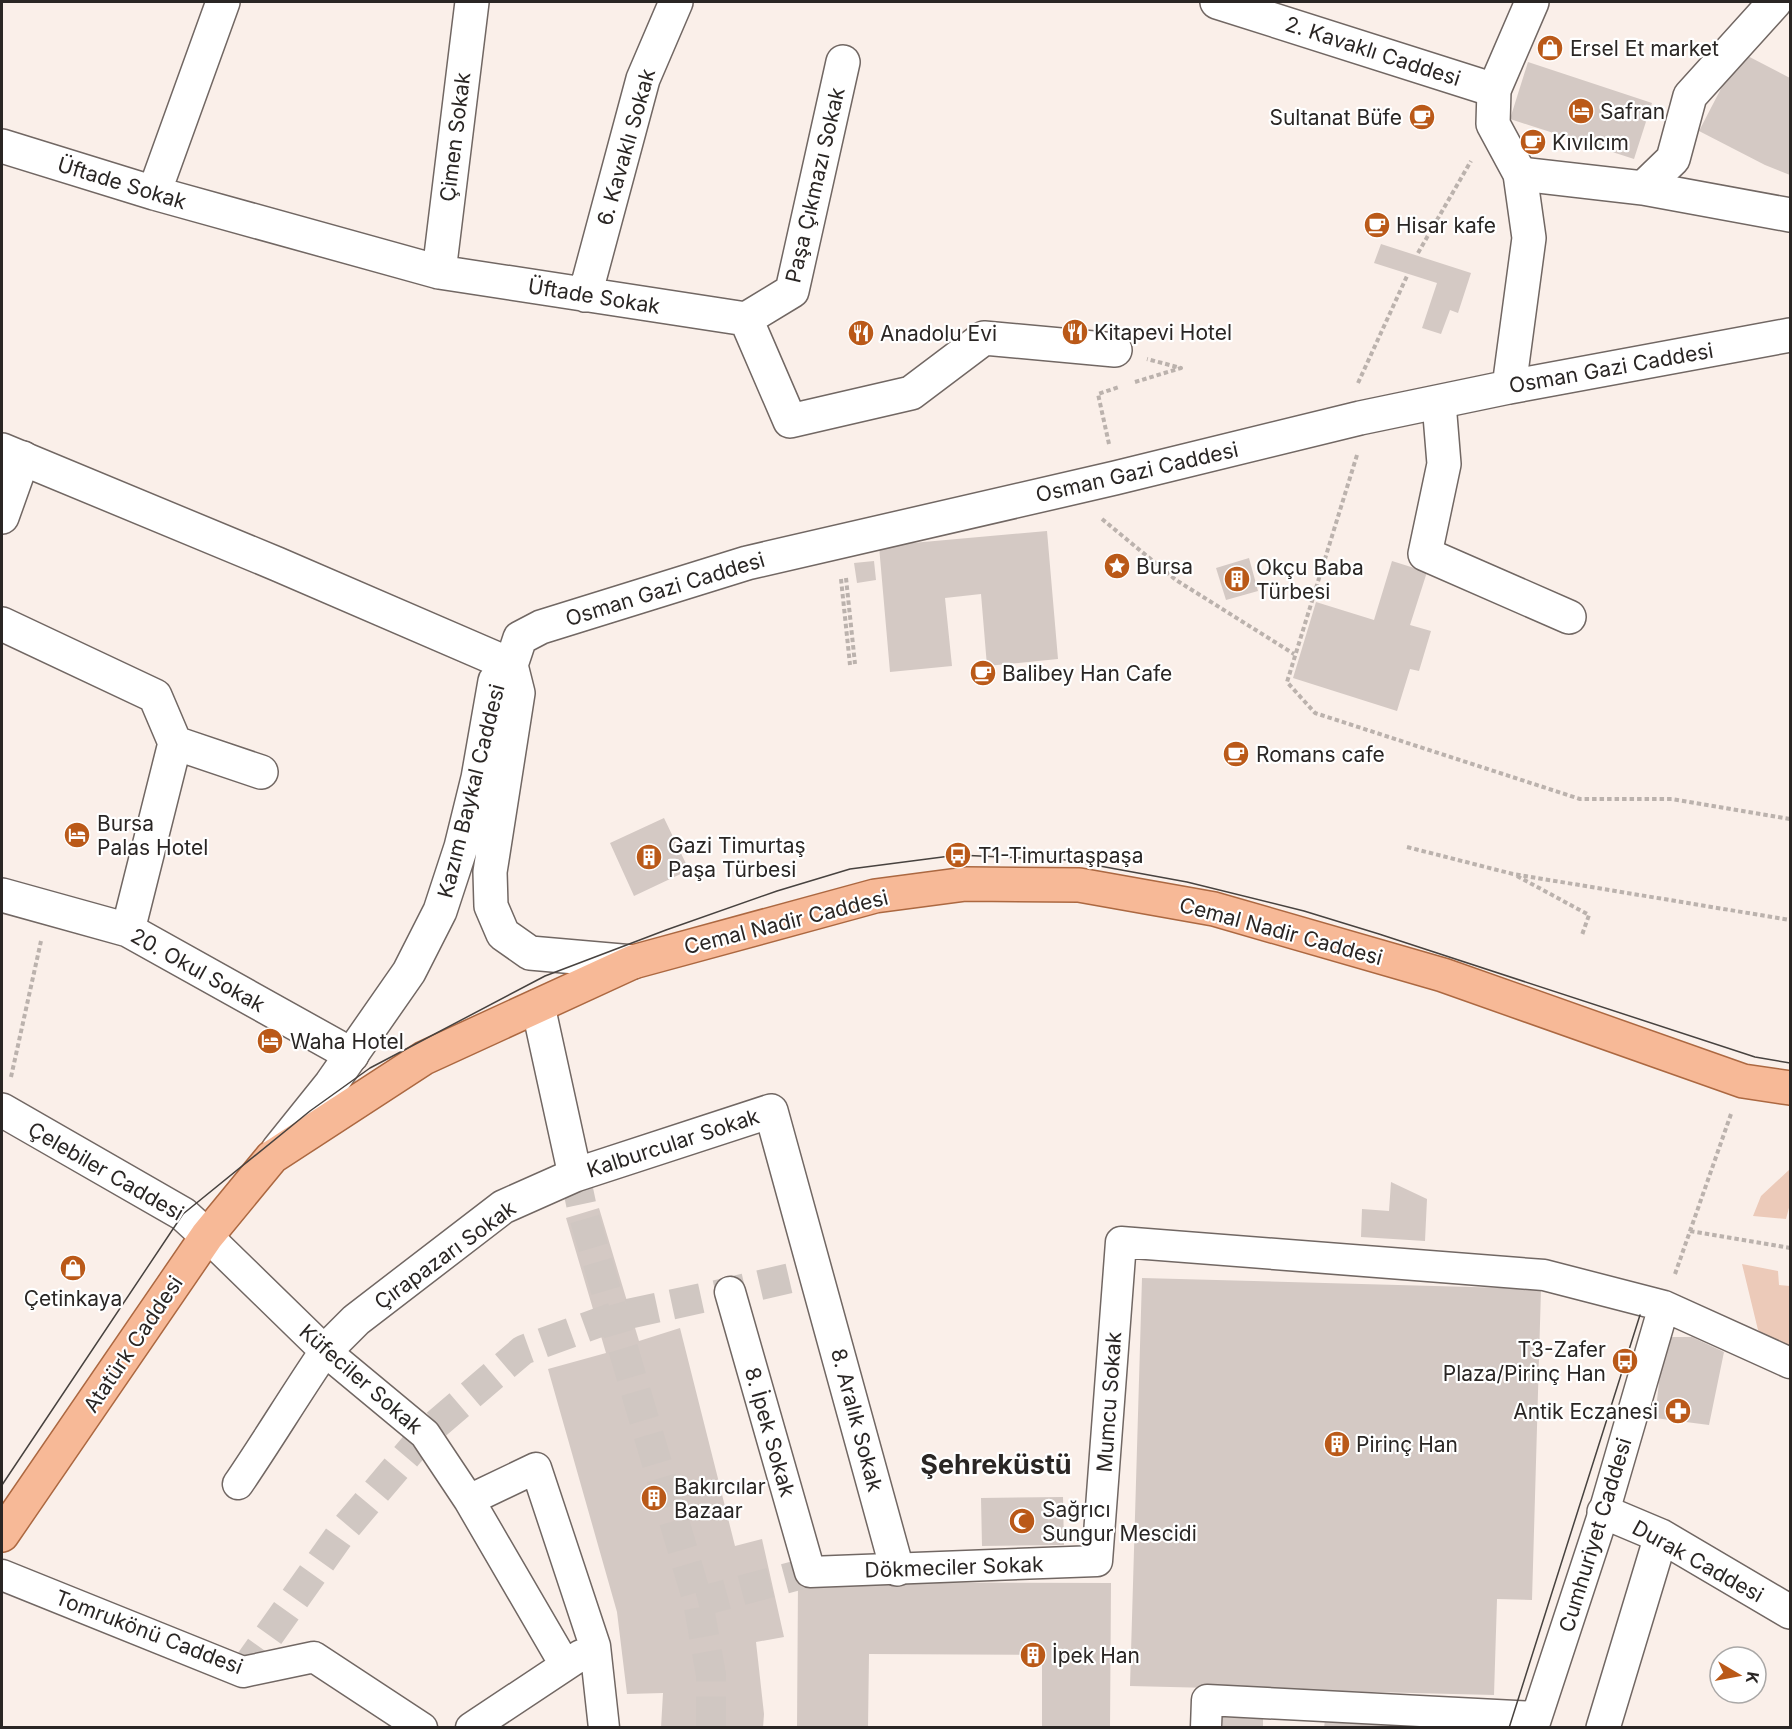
<svg xmlns="http://www.w3.org/2000/svg" width="1792" height="1729" viewBox="0 0 1792 1729" font-family="Inter,sans-serif">
	<style>
		.green { fill: #eccab9 }
		.building { fill: #d4c9c4 }
		.lines { fill: none; stroke-linecap: round; stroke-linejoin: round }
		.pedestrian-tunnel { stroke: #d0c7c2; stroke-width: 30; stroke-dasharray: 30 15; stroke-linecap: butt }
		.pedestrian-casing { stroke: #716763; stroke-width: 33 }
		.minor-casing { stroke: #716763; stroke-width: 36 }
		.tertiary-casing { stroke: #716763; stroke-width: 36 }
		.secondary-casing { stroke: #716763; stroke-width: 36 }
		.primary-casing { stroke: #ac6841; stroke-width: 36 }
		.path { stroke: #bbb2ad; stroke-width: 4; stroke-dasharray: 4.5 3; stroke-linecap: butt }
		.pedestrian { stroke: #fff; stroke-width: 30 }
		.minor { stroke: #fff; stroke-width: 33 }
		.tertiary { stroke: #fff; stroke-width: 33 }
		.secondary { stroke: #fff; stroke-width: 33 }
		.primary { stroke: #f7b997; stroke-width: 33 }
		.tram { stroke: #47423f; stroke-width: 1.5 }
		.labels { text-anchor: middle; dominant-baseline: central; stroke-width: 4.5; stroke-linejoin: round; paint-order: stroke }
		.poi-label { font-size: 21px; fill: #2a2624; stroke: #fff; text-anchor: start }
		.street-label { font-size: 21px; fill: #2a2624; stroke: #fff }
		.district-label { font-size: 27px; font-weight: bold; fill: #2a2624; stroke: #fff }
	</style>
	<rect width="100%" height="100%" fill="#faefe9"/>
	<!-- green -->
	<path class="green" d="M1790,1169V1204L1786,1219L1753,1216L1761,1196Z
		M1742,1264L1778,1271L1779,1285L1790,1286V1352L1758,1330Z"/>
	<!-- building -->
	<path class="building" d="M1740,52L1790,78V175L1765,165L1699,131Z
		M1528,62L1652,103L1634,159L1510,119Z
		M1381,244L1471,273L1458,313L1450,310L1441,334L1422,328L1437,283L1374,263Z
		M1047,531L1058,659L987,666L981,594L945,598L952,666L890,672L879,546Z
		M1249,558L1258,591L1226,600L1216,568Z
		M874,561L876,580L857,583L854,563Z
		M1392,561L1427,572L1410,625L1431,631L1419,671L1410,669L1397,711L1293,678L1316,602L1374,620Z
		M664,818L689,870L634,896L610,843Z
		M1391,1182L1427,1199L1425,1241L1361,1237L1362,1209L1389,1211Z
		M599,1208L639,1341L680,1328L735,1546L762,1539L784,1637L756,1642L764,1714L763,1728H661L663,1693L627,1694L617,1612L548,1369L606,1353L566,1218Z
		M1142,1278L1541,1289L1532,1600L1497,1599L1494,1695L1130,1686Z
		M1664,1337H1692L1724,1352L1709,1425L1655,1418Z
		M1063,1497L1064,1545L982,1546L981,1498Z
		M798,1582L1111,1583L1110,1728H1042V1655L869,1654L868,1728H797Z
		M1326,1711L1435,1720V1728H1324Z
		M1223,1717L1263,1719V1728H1223Z"/>
	<g class="lines">
		<!-- pedestrian-tunnel -->
		<path class="pedestrian-tunnel" d="M575,1175L583,1213L698,1602L711,1675V1728
			M698,1602L810,1572
			M243,1672L342,1532L425,1434L523,1350L614,1317L730,1292L816,1272"/>
		<defs>
			<path id="pedestrian" d="M207,1236L325,1351L425,1434L469,1500L565,1665
				M730,1292L810,1572L1097,1561L1121,1242L1544,1275L1664,1306L1790,1363
				M238,1484C268,1440 295,1395 325,1351
				M469,1500L536,1468L595,1646L604,1728
				M2,1575L243,1672L314,1657L422,1728
				M471,1728L581,1655
				M1206,1728L1207,1700L1536,1717
				M1533,1728L1604,1512L1664,1306"/>
			<path id="minor" d="M2,146L154,193L439,272L746,319
				M1520,174L1643,188L1673,159L1690,96L1775,2
				M1643,188L1790,215
				M154,193L223,2
				M439,272L472,2
				M585,295L643,79L676,2
				M746,319L790,421L911,393L984,338L1115,350
				M746,319L792,291L843,62
				M1439,403L1444,464L1425,554L1569,617
				M2,517L23,458
				M2,624L155,696L175,743L261,772
				M2,895L128,930L352,1055
				M128,930L175,743
				M538,1006L575,1175
				M2,1110L183,1214L207,1236
				M325,1351L356,1320L503,1207L575,1175L771,1111L897,1569
				M1604,1512L1661,1536L1790,1612
				M1603,1728L1661,1536"/>
			<path id="tertiary" d="M1217,2L1494,90"/>
			<path id="secondary" d="M1509,387L1529,238L1520,174L1493,124L1494,90L1532,2
				M2,450L277,564L511,665
				M511,665L518,693L490,872L491,906L503,934L530,953L633,962
				M278,1150L331,1084L409,972L440,911L461,847L478,778L495,681L511,665L520,638L541,627L747,563L1115,478L1360,418L1509,387L1790,335"/>
			<path id="primary" d="M2,1535L207,1236L272,1157L424,1058L633,962L875,896L966,884L1079,885L1214,909L1443,975L1743,1081L1790,1088"/>
		</defs>
		<!-- pedestrian casing -->
		<use href="#pedestrian" class="pedestrian-casing"/>
		<!-- minor casing -->
		<use href="#minor" class="minor-casing"/>
		<!-- tertiary casing -->
		<use href="#tertiary" class="tertiary-casing"/>
		<!-- secondary casing -->
		<use href="#secondary" class="secondary-casing"/>
		<!-- primary casing -->
		<use href="#primary" class="primary-casing"/>
		<!-- path -->
		<path class="path" d="M1418,253L1471,161
			M1135,382L1181,368L1147,359
			M1358,383L1407,276
			M1109,444L1098,394L1119,387
			M1357,455L1287,682L1315,713L1580,799H1672L1790,819
			M1102,519L1176,580L1294,654
			M846,578L855,664
			M841,579L850,665
			M1407,847L1513,874L1790,920
			M1517,876L1589,915L1582,935
			M11,1077L41,941
			M1690,1231L1790,1248
			M1675,1274L1731,1114"/>
		<!-- pedestrian -->
		<use href="#pedestrian" class="pedestrian"/>
		<!-- minor -->
		<use href="#minor" class="minor"/>
		<!-- tertiary -->
		<use href="#tertiary" class="tertiary"/>
		<!-- secondary -->
		<use href="#secondary" class="secondary"/>
		<!-- primary -->
		<use href="#primary" class="primary"/>
		<!-- tram -->
		<path class="tram" d="M2,1485L183,1214L310,1111L370,1068L545,976L666,930L777,891L850,869L958,855L1067,860L1187,882L1304,911L1379,934L1755,1057L1790,1063
			M1509,1728L1640,1315"/>
	</g>
	<!-- icons -->
	<defs>
		<symbol id="shop-disc" viewBox="-11 -11 22 22"><circle r="9.5" fill="#ba5918" stroke="#fff"/><path d="M-5-2.5h2.3a2.7 3.5 0 0 1 5.4 0H5L5.5 6h-11ZM-1.5-2.5h3a1.5 2.3 0 0 0-3 0Z" fill="#fff"/></symbol>
		<symbol id="hotel-disc" viewBox="-11 -11 22 22"><circle r="9.5" fill="#ba5918" stroke="#fff"/><path d="M-6-4.5h1.5V1H6V5H4.5V3h-9V5H-6ZM-4 0a1.8 1.8 0 1 1 3.6 0ZM.5 0V-2.5h3Q6-2.5 6 0Z" fill="#fff"/></symbol>
		<symbol id="cafe-disc" viewBox="-11 -11 22 22"><circle r="9.5" fill="#ba5918" stroke="#fff"/><path d="M-5.5-4.5H6V0H3Q3 3.5 0 3.5H-2.5Q-5.5 3.5-5.5 0ZM3-3.2v2h1.7v-2ZM-6 4.5H4V6H-6Z" fill="#fff"/></symbol>
		<symbol id="restaurant-disc" viewBox="-11 -11 22 22"><circle r="9.5" fill="#ba5918" stroke="#fff"/><path d="M-5-6h1v4h1v-4h1v4h1v-4h1v5L-1.5 .5V6h-2V.5L-5-1ZM5-6V6H3V1.5H1.5Q1.5-4 5-6Z" fill="#fff"/></symbol>
		<symbol id="sight-disc" viewBox="-11 -11 22 22"><circle r="9.5" fill="#ba5918" stroke="#fff"/><path d="M0-6L1.8-2.2L6-1.7L2.9 1.2L3.7 5.4L0 3.3L-3.7 5.4L-2.9 1.2L-6-1.7L-1.8-2.2Z" fill="#fff"/></symbol>
		<symbol id="building-disc" viewBox="-11 -11 22 22"><circle r="9.5" fill="#ba5918" stroke="#fff"/><path d="M-4-6H4V6H1V3H-1V6H-4ZM-2.5-4.3h1.7v1.8h-1.7ZM.8-4.3h1.7v1.8H.8ZM-2.5-1h1.7V.8h-1.7ZM.8-1h1.7V.8H.8Z" fill="#fff"/></symbol>
		<symbol id="bus-disc" viewBox="-11 -11 22 22"><circle r="9.5" fill="#ba5918" stroke="#fff"/><path d="M-5-6H5V4H4V6H2V4H-2V6H-4V4H-5ZM-3.5-4V0h7V-4ZM-3.5 1.2v1.5H-2V1.2ZM2 1.2v1.5H3.5V1.2Z" fill="#fff"/></symbol>
		<symbol id="pharmacy-disc" viewBox="-11 -11 22 22"><circle r="9.5" fill="#ba5918" stroke="#fff"/><path d="M-2-6h4v4h4v4h-4v4h-4v-4h-4v-4h4Z" fill="#fff"/></symbol>
		<symbol id="mosque-disc" viewBox="-11 -11 22 22"><circle r="9.5" fill="#ba5918" stroke="#fff"/><path d="M3.5-4.9A6 6 0 1 0 3.5 4.9A5 5 0 1 1 3.5-4.9Z" fill="#fff"/></symbol>
	</defs>
	<g fill-rule="evenodd">
		<use href="#shop-disc" x="1535" y="33" width="30" height="30"/>
		<use href="#hotel-disc" x="1566" y="96" width="30" height="30"/>
		<use href="#cafe-disc" x="1407" y="102" width="30" height="30"/>
		<use href="#cafe-disc" x="1518" y="127" width="30" height="30"/>
		<use href="#cafe-disc" x="1362" y="210" width="30" height="30"/>
		<use href="#restaurant-disc" x="1060" y="317" width="30" height="30"/>
		<use href="#restaurant-disc" x="846" y="318" width="30" height="30"/>
		<use href="#sight-disc" x="1102" y="551" width="30" height="30"/>
		<use href="#building-disc" x="1222" y="564" width="30" height="30"/>
		<use href="#cafe-disc" x="968" y="658" width="30" height="30"/>
		<use href="#cafe-disc" x="1221" y="739" width="30" height="30"/>
		<use href="#hotel-disc" x="62" y="820" width="30" height="30"/>
		<use href="#bus-disc" x="943" y="840" width="30" height="30"/>
		<use href="#building-disc" x="634" y="842" width="30" height="30"/>
		<use href="#hotel-disc" x="255" y="1026" width="30" height="30"/>
		<use href="#shop-disc" x="58" y="1253" width="30" height="30"/>
		<use href="#bus-disc" x="1610" y="1346" width="30" height="30"/>
		<use href="#pharmacy-disc" x="1663" y="1396" width="30" height="30"/>
		<use href="#building-disc" x="1322" y="1429" width="30" height="30"/>
		<use href="#building-disc" x="639" y="1483" width="30" height="30"/>
		<use href="#mosque-disc" x="1007" y="1506" width="30" height="30"/>
		<use href="#building-disc" x="1018" y="1640" width="30" height="30"/>
	</g>
	<g class="labels">
		<!-- poi labels -->
		<g class="poi-label">
			<text x="1570" y="48">Ersel Et market</text>
			<text x="1600" y="111">Safran</text>
			<text x="1402" y="117" text-anchor="end">Sultanat Büfe</text>
			<text x="1552" y="142">Kıvılcım</text>
			<text x="1396" y="225">Hisar kafe</text>
			<text x="1094" y="332">Kitapevi Hotel</text>
			<text x="880" y="333">Anadolu Evi</text>
			<text x="1136" y="566">Bursa</text>
			<text x="1256" y="567">Okçu Baba<tspan x="1256" dy="24">Türbesi</tspan></text>
			<text x="1002" y="673">Balibey Han Cafe</text>
			<text x="1256" y="754">Romans cafe</text>
			<text x="97" y="823">Bursa<tspan x="97" dy="24">Palas Hotel</tspan></text>
			<text x="668" y="845">Gazi Timurtaş<tspan x="668" dy="24">Paşa Türbesi</tspan></text>
			<text x="978" y="855">T1-Timurtaşpaşa</text>
			<text x="290" y="1041">Waha Hotel</text>
			<text x="73" y="1298" text-anchor="middle">Çetinkaya</text>
			<text x="1606" y="1349" text-anchor="end">T3-Zafer<tspan x="1606" dy="24">Plaza/Pirinç Han</tspan></text>
			<text x="1658" y="1411" text-anchor="end">Antik Eczanesi</text>
			<text x="1356" y="1444">Pirinç Han</text>
			<text x="674" y="1486">Bakırcılar<tspan x="674" dy="24">Bazaar</tspan></text>
			<text x="1042" y="1509">Sağrıcı<tspan x="1042" dy="24">Sungur Mescidi</tspan></text>
			<text x="1052" y="1655">İpek Han</text>
		</g>
		<!-- street labels -->
		<g class="street-label">
			<text transform="translate(1373 51) rotate(18)">2. Kavaklı Caddesi</text>
			<text transform="translate(455 137) rotate(-83)">Çimen Sokak</text>
			<text transform="translate(626 147) rotate(-74)">6. Kavaklı Sokak</text>
			<text transform="translate(122 183) rotate(17)">Üftade Sokak</text>
			<text transform="translate(815 185) rotate(-77)">Paşa Çıkmazı Sokak</text>
			<text transform="translate(594 296) rotate(9)">Üftade Sokak</text>
			<text transform="translate(1611 368) rotate(-10)">Osman Gazi Caddesi</text>
			<text transform="translate(1137 472) rotate(-13)">Osman Gazi Caddesi</text>
			<text transform="translate(665 589) rotate(-17)">Osman Gazi Caddesi</text>
			<text transform="translate(471 791) rotate(-76)">Kazım Baykal Caddesi</text>
			<text transform="translate(786 922) rotate(-14)">Cemal Nadir Caddesi</text>
			<text transform="translate(1281 931) rotate(15)">Cemal Nadir Caddesi</text>
			<text transform="translate(198 970) rotate(29)">20. Okul Sokak</text>
			<text transform="translate(673 1143) rotate(-18)">Kalburcular Sokak</text>
			<text transform="translate(106 1171) rotate(30)">Çelebiler Caddesi</text>
			<text transform="translate(445 1255) rotate(-36)">Çırapazarı Sokak</text>
			<text transform="translate(133 1344) rotate(-56)">Atatürk Caddesi</text>
			<text transform="translate(361 1379) rotate(41)">Küfeciler Sokak</text>
			<text transform="translate(1109 1402) rotate(-86)">Mumcu Sokak</text>
			<text transform="translate(857 1420) rotate(75)">8. Aralık Sokak</text>
			<text transform="translate(770 1432) rotate(74)">8. İpek Sokak</text>
			<text transform="translate(1595 1535) rotate(-73)">Cumhuriyet Caddesi</text>
			<text transform="translate(1698 1561) rotate(29)">Durak Caddesi</text>
			<text transform="translate(954 1567) rotate(-2)">Dökmeciler Sokak</text>
			<text transform="translate(149 1632) rotate(21)">Tomrukönü Caddesi</text>
		</g>
		<!-- district labels -->
		<g class="district-label">
			<text x="996" y="1464">Şehreküstü</text>
		</g>
	</g>
	<!-- border -->
	<rect width="1792" height="1729" fill="none" stroke="#2a2624" stroke-width="6"/>
	<!-- north arrow -->
	<g transform="translate(1738 1675) rotate(100)"><circle r="28" fill="#ffffff" stroke="#aaa8a7" stroke-width="1.5"/>
	<path d="M0-4.5L10 22L0 15L-10 22Z" fill="#ba5918"/>
	<text y="-9" font-size="16" font-weight="bold" text-anchor="middle" fill="#2a2624">K</text>
	</g>
</svg>
